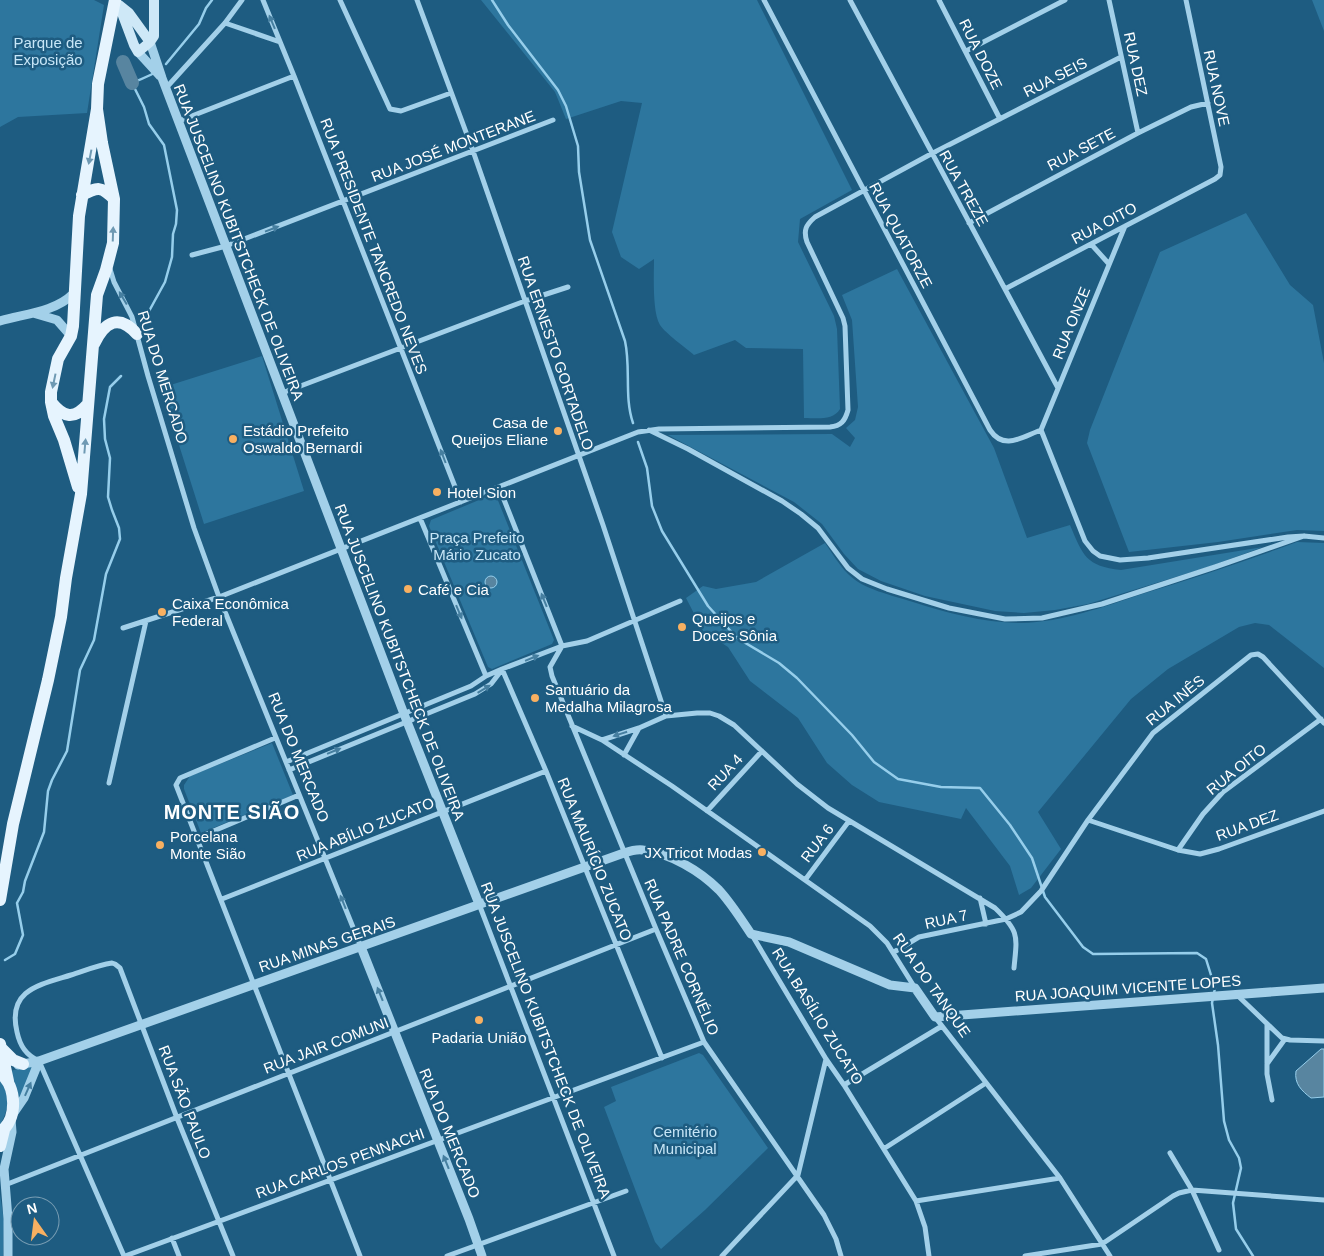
<svg xmlns="http://www.w3.org/2000/svg" width="1324" height="1256" viewBox="0 0 1324 1256" font-family="Helvetica,sans-serif">
	<style>
		.green { fill: #2d769e }
		.water { fill: #5885a0; stroke: #96ceeb }
		.lines { fill: none; stroke-linecap: round; stroke-linejoin: round }
		.stream { stroke: #96ceeb; stroke-width: 2.5 }
		.river { stroke: #5885a0; stroke-width: 14 }
		.minor { stroke: #a3d0e9; stroke-width: 5 }
		.tertiary { stroke: #a3d0e9; stroke-width: 9 }
		.secondary { stroke: #cee8f7; stroke-width: 10 }
		.primary { stroke: #e6f4fe; stroke-width: 12 }
		.oneway { fill: #467fa0 }
		.oneway2 { fill: #6e99b3 }
		.poi-dot { fill: #f8b061; stroke: #1e5c81; stroke-width: 2 }
		.labels { text-anchor: middle; dominant-baseline: central; stroke-width: 5; stroke-linejoin: round; paint-order: stroke }
		.park-label { font-size: 15px; fill: #c7e6f7; stroke: #1e5c81 }
		.street-label { font-size: 15px; fill: #fff; stroke: #1e5c81 }
		.poi-label { font-size: 15px; fill: #fff; stroke: #1e5c81; text-anchor: start }
		.district-label { font-size: 20px; font-weight: bold; letter-spacing: 1px; fill: #fff; stroke: #1e5c81 }
	</style>
	<rect width="100%" height="100%" fill="#1e5c81"/>
	<!-- green -->
	<path class="green" d="M0,0H94L104,5L87,113L18,117L0,127Z
		M481,0H757L852,190L800,219L798,242L834,316L837,329L840,409C833,421 816,418 804,418L803,349L746,348L735,340L694,355C686,348 665,333 660,325C652,312 654,274 654,259L639,269L621,257L612,232L642,103L621,101L566,119L555,92Z
		M1312,0H1324V31Z
		M1246,213L1290,285L1313,305L1324,363V531L1297,530L1218,542L1129,552L1087,443L1090,430L1160,252Z
		M897,269L994,448L1027,538L1070,525C1083,556 1086,566 1121,570L1263,547L1208,567L1088,604L1055,610L1024,613L995,611L925,596L881,581L858,569L844,554L822,524L794,502L668,435L832,434L850,447L855,438L846,428L855,420L858,407L852,320L842,295Z
		M262,356L304,491L204,524L161,388Z
		M491,495L497,498L554,640L552,644L492,669L488,667L429,526L431,520Z
		M1297,542L1324,543V668L1269,625L1255,623L1239,627L1168,669L1131,699L1038,812L1061,849L1031,888L1019,895L1010,866L966,808L961,819L879,802L852,785L827,763L798,718L750,681L728,647L703,631L686,598L703,586L716,589L756,582L825,543C832,553 839,565 848,574C864,590 892,595 913,602C947,613 985,623 1021,623C1063,622 1103,607 1142,594C1194,578 1246,561 1297,542Z
		M272,743L293,795L201,833L184,789V785L190,776Z
		M699,1053L703,1055L768,1148L705,1210L661,1249L655,1242L604,1107L616,1101L611,1087Z
		M34,1065L17,1103L10,1071Z
		M0,1081C12,1095 8,1111 0,1125Z
		M0,1194L4,1221L3,1256H0Z"/>
	<!-- water -->
	<path class="water" d="M485 582a6 6 0 1 1 12 0a6 6 0 1 1-12 0Z
		M1321,1049H1324V1097L1311,1098C1302,1091 1294,1084 1296,1071Z"/>
	<g class="lines">
		<!-- stream -->
		<path class="stream" d="M492,0L508,25L558,90L566,106L578,146L579,172L590,240L625,341C631,368 624,397 633,423
			M166,64L199,24L206,8L212,0
			M148,313L165,282L172,257L173,234L176,224L177,210L164,145L149,124L144,107L132,83C139,80 147,77 154,73
			M638,442L647,468L652,506L662,531L708,606L737,638L779,663L797,678L852,735L874,762L898,779L941,787L980,788L1010,825L1032,858L1045,897L1083,947L1093,954L1197,953L1206,959L1215,988L1214,993
			M5,960L15,954L23,935L17,903L23,892L25,881L44,832L48,791L52,780L67,751L80,670L94,640L106,574L120,539L119,528L112,510L108,497L110,458L105,439L104,419L110,387L121,376
			M1213,998L1212,1003L1218,1045L1224,1121L1229,1140L1239,1158L1241,1168L1233,1203L1236,1229L1253,1256"/>
		<!-- river -->
		<path class="river" d="M123,62L132,83"/>
		<!-- minor -->
		<path class="minor" d="M263,0L294,76L461,502
			M340,0L390,109L401,111L451,93
			M417,0L473,151L603,525L666,716
			M764,0L990,430C1004,451 1022,437 1041,430
			M850,0L1058,388
			M939,0L1000,119
			M1109,0L1138,133
			M225,23L280,42
			M966,51L1065,0
			M166,88L225,23L242,0
			M179,121L294,76
			M969,223L1138,133L1191,107L1208,103
			M1091,244L1109,264
			M192,255L226,246L553,120
			M110,269L114,282L132,317L148,376L194,528L219,597L361,947
			M1005,289L1215,179L1220,175L1221,167L1186,0
			M282,393L525,301L568,287
			M649,430L688,449L782,501L801,514L818,528L848,568L862,579L887,589L949,608L1005,619L1042,618L1102,604L1215,567L1304,536
			M1041,430L1085,541L1093,551L1100,556L1120,560L1148,558L1288,537L1304,536L1324,538
			M1041,430L1125,226
			M499,487L562,646
			M420,518L486,676
			M123,628L219,597L638,432L659,429L830,427C841,426 845,421 848,410L845,326L843,318L807,242C803,230 806,225 815,217L931,154L1121,57
			M562,646L550,667L552,676L656,929L704,1042L824,1215L836,1239L841,1256
			M502,669L546,771L662,1058
			M572,726L602,740L672,786L870,926L887,943L915,988
			M275,738L180,778L176,785L360,1256
			M602,740L639,728L666,716L697,713H710L719,716L734,725L797,784L828,808L995,908C1020,932 1017,936 1014,968
			M624,755L639,728
			M286,762L471,686L486,676L502,669L562,646L587,641L680,601
			M289,770L475,694L491,684L501,671
			M109,783L146,621
			M707,811L762,751
			M1088,820L1178,850L1200,854L1219,849L1324,811
			M197,838L299,795
			M1178,850L1203,814L1223,792L1321,719
			M805,880L849,821
			M980,898L986,924
			M222,899L546,771
			M479,904L614,1256
			M752,935L826,1059L844,1085L916,1201L925,1227L929,1256
			M894,952L919,937L1006,919L1021,912L1041,891L1088,820L1153,733L1251,655L1258,654L1263,657L1324,723
			M1236,994L1282,1038L1290,1040L1324,1041
			M935,1017L1060,1178L1110,1256
			M1267,1024V1063
			M844,1085L942,1026
			M1272,1100L1267,1074V1064L1285,1039
			M885,1148L986,1083
			M1170,1153L1192,1190L1219,1250
			M5,1185L656,929
			M916,1201L1060,1178
			M172,1238L179,1256
			M124,1256L39,1061C26,1055 20,1046 17,1032C7,990 39,985 71,975C84,971 98,965 112,963L115,964L120,968L177,1118L233,1256
			M125,1256L704,1042
			M447,1256L626,1191
			M722,1256L798,1175L826,1059
			M1025,1256L1102,1244L1173,1196L1179,1193L1192,1190L1324,1200"/>
		<!-- tertiary -->
		<path class="tertiary" d="M150,42L162,78L404,714L479,904
			M138,52L160,76
			M33,313L57,320L71,336
			M0,321C24,314 55,312 73,294
			M361,947L469,1219L482,1256
			M18,1065L39,1061L624,853C630,851 637,849 643,850C670,853 700,871 719,890C731,903 741,919 751,934L789,942L890,985L915,988L935,1017L1324,988
			M13,1114L24,1098L39,1061
			M8,1256V1219L4,1169L12,1132L11,1119"/>
		<!-- secondary -->
		<path class="secondary" d="M119,5L134,45L138,52L150,42L154,36V0
			M119,5L129,13L150,42"/>
		<!-- primary -->
		<path class="primary" d="M82,195C98,187 101,186 114,199
			M94,344C105,321 119,314 137,334
			M51,402C64,418 74,420 88,404
			M78,487L64,440L54,416L51,402V392L58,359L71,336L73,326L79,216L97,109L98,84L115,0
			M0,900L13,824L48,680L61,617L66,578L81,494L97,295L106,270L113,243L114,199L102,143L97,109
			M0,1044L8,1081
			M2,1049L13,1060L23,1064
			M0,1073C17,1086 18,1120 0,1132
			M0,1146L4,1130"/>
	</g>
	<!-- one-way arrows -->
	<defs><path id="oneway-solid" d="M-6-.8H1V-3.2L6.5 0L1 3.2V.8H-6Z" transform="scale(1.25)"/></defs>
	<g class="oneway">
		<use href="#oneway-solid" transform="translate(272 22) rotate(-113)"/>
		<use href="#oneway-solid" transform="translate(272 229) rotate(-21)"/>
		<use href="#oneway-solid" transform="translate(123 298) rotate(-121)"/>
		<use href="#oneway-solid" transform="translate(443 456) rotate(-111)"/>
		<use href="#oneway-solid" transform="translate(544 600) rotate(-112)"/>
		<use href="#oneway-solid" transform="translate(459 612) rotate(67)"/>
		<use href="#oneway-solid" transform="translate(532 658) rotate(-22)"/>
		<use href="#oneway-solid" transform="translate(484 689) rotate(-31)"/>
		<use href="#oneway-solid" transform="translate(620 734) rotate(162)"/>
		<use href="#oneway-solid" transform="translate(334 751) rotate(-22)"/>
		<use href="#oneway-solid" transform="translate(343 902) rotate(-112)"/>
		<use href="#oneway-solid" transform="translate(380 994) rotate(-112)"/>
		<use href="#oneway-solid" transform="translate(28 1089) rotate(-66)"/>
		<use href="#oneway-solid" transform="translate(446 1162) rotate(-112)"/>
	</g>
	<g class="oneway2">
		<use href="#oneway-solid" transform="translate(90 157) rotate(101)"/>
		<use href="#oneway-solid" transform="translate(113 234) rotate(-88)"/>
		<use href="#oneway-solid" transform="translate(54 381) rotate(102)"/>
		<use href="#oneway-solid" transform="translate(85 446) rotate(-85)"/>
	</g>
	<!-- markers -->
	<g class="poi-dot">
		<circle cx="558" cy="431" r="5"/>
		<circle cx="233" cy="439" r="5"/>
		<circle cx="437" cy="492" r="5"/>
		<circle cx="408" cy="589" r="5"/>
		<circle cx="162" cy="612" r="5"/>
		<circle cx="682" cy="627" r="5"/>
		<circle cx="535" cy="698" r="5"/>
		<circle cx="160" cy="845" r="5"/>
		<circle cx="762" cy="852" r="5"/>
		<circle cx="479" cy="1020" r="5"/>
	</g>
	<g class="labels">
		<!-- park labels -->
		<g class="park-label">
			<text x="48" y="42">Parque de<tspan x="48" dy="17">Exposição</tspan></text>
			<text x="477" y="537">Praça Prefeito<tspan x="477" dy="17">Mário Zucato</tspan></text>
			<text x="685" y="1131">Cemitério<tspan x="685" dy="17">Municipal</tspan></text>
		</g>
		<!-- street labels -->
		<g class="street-label">
			<text transform="translate(981 54) rotate(63)">RUA DOZE</text>
			<text transform="translate(1136 64) rotate(78)">RUA DEZ</text>
			<text transform="translate(1055 77) rotate(-27)">RUA SEIS</text>
			<text transform="translate(1217 88) rotate(78)">RUA NOVE</text>
			<text transform="translate(453 146) rotate(-21)">RUA JOSÉ MONTERANE</text>
			<text transform="translate(1081 149) rotate(-28)">RUA SETE</text>
			<text transform="translate(964 188) rotate(61)">RUA TREZE</text>
			<text transform="translate(1104 223) rotate(-28)">RUA OITO</text>
			<text transform="translate(901 235) rotate(62)">RUA QUATORZE</text>
			<text transform="translate(239 242) rotate(69)">RUA JUSCELINO KUBITSTCHECK DE OLIVEIRA</text>
			<text transform="translate(374 246) rotate(69)">RUA PRESIDENTE TANCREDO NEVES</text>
			<text transform="translate(1071 323) rotate(-68)">RUA ONZE</text>
			<text transform="translate(556 353) rotate(71)">RUA ERNESTO GORTADELO</text>
			<text transform="translate(163 377) rotate(73)">RUA DO MERCADO</text>
			<text transform="translate(400 662) rotate(69)">RUA JUSCELINO KUBITSTCHECK DE OLIVEIRA</text>
			<text transform="translate(1175 700) rotate(-39)">RUA INÊS</text>
			<text transform="translate(299 757) rotate(68)">RUA DO MERCADO</text>
			<text transform="translate(1236 769) rotate(-39)">RUA OITO</text>
			<text transform="translate(725 772) rotate(-47)">RUA 4</text>
			<text transform="translate(1247 825) rotate(-20)">RUA DEZ</text>
			<text transform="translate(365 829) rotate(-22)">RUA ABÍLIO ZUCATO</text>
			<text transform="translate(817 843) rotate(-53)">RUA 6</text>
			<text transform="translate(595 859) rotate(68)">RUA MAURÍCIO ZUCATO</text>
			<text transform="translate(946 919) rotate(-12)">RUA 7</text>
			<text transform="translate(327 944) rotate(-19)">RUA MINAS GERAIS</text>
			<text transform="translate(682 957) rotate(67)">RUA PADRE CORNÉLIO</text>
			<text transform="translate(932 985) rotate(55)">RUA DO TANQUE</text>
			<text transform="translate(1128 988) rotate(-4)">RUA JOAQUIM VICENTE LOPES</text>
			<text transform="translate(818 1016) rotate(58)">RUA BASÍLIO ZUCATO</text>
			<text transform="translate(546 1040) rotate(69)">RUA JUSCELINO KUBITSTCHECK DE OLIVEIRA</text>
			<text transform="translate(326 1045) rotate(-21)">RUA JAIR COMUNI</text>
			<text transform="translate(185 1102) rotate(69)">RUA SÃO PAULO</text>
			<text transform="translate(450 1133) rotate(68)">RUA DO MERCADO</text>
			<text transform="translate(340 1163) rotate(-20)">RUA CARLOS PENNACHI</text>
		</g>
		<!-- poi labels -->
		<g class="poi-label">
			<text x="548" y="422" text-anchor="end">Casa de<tspan x="548" dy="17">Queijos Eliane</tspan></text>
			<text x="243" y="430">Estádio Prefeito<tspan x="243" dy="17">Oswaldo Bernardi</tspan></text>
			<text x="447" y="492">Hotel Sion</text>
			<text x="418" y="589">Café e Cia</text>
			<text x="172" y="603">Caixa Econômica<tspan x="172" dy="17">Federal</tspan></text>
			<text x="692" y="618">Queijos e<tspan x="692" dy="17">Doces Sônia</tspan></text>
			<text x="545" y="689">Santuário da<tspan x="545" dy="17">Medalha Milagrosa</tspan></text>
			<text x="170" y="836">Porcelana<tspan x="170" dy="17">Monte Sião</tspan></text>
			<text x="752" y="852" text-anchor="end">JX Tricot Modas</text>
			<text x="479" y="1037" text-anchor="middle">Padaria União</text>
		</g>
		<!-- district labels -->
		<g class="district-label">
			<text x="232" y="812">MONTE SIÃO</text>
		</g>
	</g>
	<!-- north arrow -->
	<g transform="translate(35 1221) rotate(346)"><circle r="24" fill="#1e5c81" stroke="#789db3"/>
	<path d="M0-4L9 19L0 12L-9 19Z" fill="#f8b061"/>
	<text y="-8" font-size="14" font-weight="bold" text-anchor="middle" fill="#ffffff">N</text>
	</g>
</svg>
